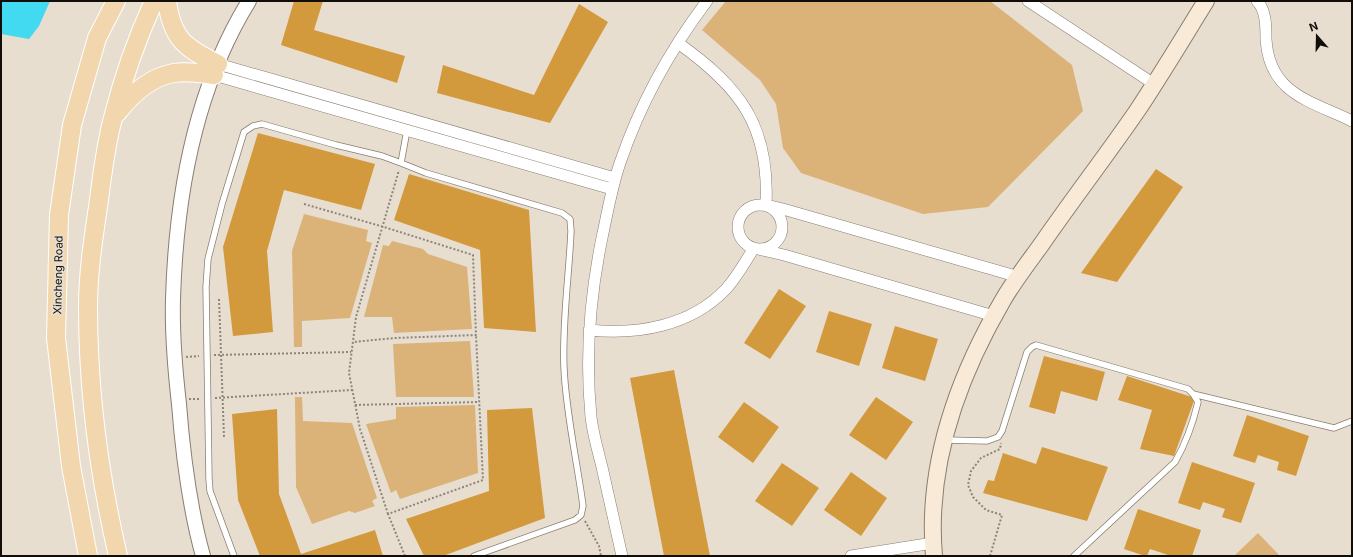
<svg xmlns="http://www.w3.org/2000/svg" width="1353" height="557" viewBox="0 0 1353 557" font-family="Inter,sans-serif">
	<style>
		.green { fill: #dbb278 }
		.water { fill: #41daf0 }
		.building { fill: #d3993d }
		.lines { fill: none; stroke-linecap: round; stroke-linejoin: round }
		.service-casing { stroke: #877e72; stroke-width: 7 }
		.minor-casing { stroke: #877e72; stroke-width: 12 }
		.tertiary-casing { stroke: #877e72; stroke-width: 16 }
		.secondary-casing { stroke: #877e72; stroke-width: 18 }
		.primary-casing { stroke: #fff; stroke-width: 20 }
		.path { stroke: #8d857c; stroke-width: 2; stroke-dasharray: 2 2; stroke-linecap: butt }
		.service { stroke: #fff; stroke-width: 5.5 }
		.minor { stroke: #fff; stroke-width: 11 }
		.tertiary { stroke: #fff; stroke-width: 14 }
		.secondary { stroke: #f8ead6; stroke-width: 16 }
		.primary { stroke: #f1d6ae; stroke-width: 18 }
		.labels { text-anchor: middle; dominant-baseline: central; stroke-width: 4; stroke-linejoin: round; paint-order: stroke }
		.street-label { font-size: 11px; fill: #110d09; stroke: #e8ded0 }
	</style>
	<rect width="100%" height="100%" fill="#e8ded0"/>
	<!-- green -->
	<path class="green" d="M726,1H990L1072,65L1083,111L988,207L923,214L801,173L783,148L776,104L760,80L702,30Z
		M304,214L368,230L366,241L372,243L350,318L302,321V347H294L292,251Z
		M392,241L423,249L428,254L467,267L472,329L394,333L392,317H364L383,245L389,246Z
		M470,341L474,397H396L393,344Z
		M295,397H302L303,421L352,423L377,498L372,501L375,506L355,513L349,511L312,524L296,487Z
		M475,405L478,473L400,499L396,490L391,493L366,424L396,419V407Z
		M1258,533L1280,556H1234Z"/>
	<!-- water -->
	<path class="water" d="M1,1H50L39,26L29,39L1,34Z"/>
	<!-- building -->
	<path class="building" d="M294,1H323L314,30L405,56L397,83L281,45Z
		M579,4L608,22L550,123L437,93L443,65L534,95Z
		M258,133L375,164L361,210L284,190L267,251L273,332L233,336L223,247Z
		M1156,169L1183,187L1117,282L1081,273Z
		M409,174L529,210L536,332L484,328L480,250L394,220Z
		M779,289L806,306L770,359L744,343Z
		M829,311L872,324L859,366L816,352Z
		M895,326L938,339L925,381L882,368Z
		M1044,356L1105,372L1097,401L1061,391L1055,414L1029,407Z
		M674,370L710,556H664L630,378Z
		M1127,376L1195,398L1174,456L1140,449L1152,410L1118,400Z
		M876,397L913,422L886,460L849,435Z
		M744,402L779,427L753,463L718,437Z
		M532,408L545,518L443,556H424L406,519L489,491L487,410Z
		M277,409L279,494L301,554L375,530L383,556H260L238,500L232,414Z
		M1247,415L1309,436L1296,476L1277,470L1279,462L1258,455L1255,463L1233,456Z
		M1042,447L1108,467L1087,521L983,493L988,480L994,481L1003,453L1036,464Z
		M1192,462L1255,483L1241,523L1222,517L1225,509L1203,502L1200,510L1178,503Z
		M782,463L819,488L792,526L755,501Z
		M851,472L887,498L861,536L824,510Z
		M1138,509L1201,530L1192,556H1171L1150,549L1147,556H1145L1124,549Z"/>
	<g class="lines">
		<defs>
			<path id="service" d="M407,130L401,163L426,173L562,213L570,219L571,231C569,277 562,322 564,368C566,414 577,460 583,506L581,515L575,520L474,556
				M1193,394L1334,428L1352,421
				M945,440L987,441L998,437L1002,431L1027,352L1032,347L1036,345L1188,389L1193,394L1198,402C1193,423 1186,443 1175,462L1074,556
				M234,556L210,491L209,479L206,287L208,259L222,204L244,132L253,126L262,124L336,145L382,156L401,163"/>
			<path id="minor" d="M1028,1L1154,84
				M1257,1C1266,10 1266,26 1266,39C1269,94 1311,101 1352,121
				M678,43C740,87 770,126 766,205L783,209L1019,277
				M218,64L615,178
				M214,75L612,189
				M738 227a22 22 0 1 1 44 0a22 22 0 1 1-44 0Z
				M589,330C638,335 691,326 726,289C737,277 745,262 754,248L784,255L994,316
				M622,556C615,526 609,497 602,467C598,451 593,434 591,417C585,355 590,294 603,233C608,210 612,186 620,163C640,104 670,50 707,1
				M851,556L933,543"/>
			<path id="tertiary" d="M203,556C189,506 183,456 179,404C175,369 172,334 173,299C176,196 194,90 249,1"/>
			<path id="secondary" d="M934,556C926,465 958,377 1003,300C1014,281 1028,263 1041,245C1072,200 1106,156 1137,111C1161,75 1183,38 1206,1"/>
			<path id="primary" d="M167,1C172,39 185,48 218,64
				M117,113C131,95 150,77 174,73C187,71 201,73 214,75
				M88,556L71,466L56,338L59,215L72,125L97,38L116,1
				M118,556C99,475 88,390 88,307C88,274 93,240 98,207C102,178 105,147 113,118C123,78 137,38 154,1"/>
		</defs>
		<!-- service casing -->
		<use href="#service" class="service-casing"/>
		<!-- minor casing -->
		<use href="#minor" class="minor-casing"/>
		<!-- tertiary casing -->
		<use href="#tertiary" class="tertiary-casing"/>
		<!-- secondary casing -->
		<use href="#secondary" class="secondary-casing"/>
		<!-- primary casing -->
		<use href="#primary" class="primary-casing"/>
		<!-- path -->
		<path class="path" d="M304,204L384,227L473,255L476,335L395,338L353,342
			M219,299L224,437
			M214,355L351,352
			M186,357L199,356
			M215,398L352,390
			M189,399H201
			M355,405L479,402
			M388,514L360,429L349,373L356,317L399,170
			M585,521L599,546L601,556
			M405,556L388,514L483,480L476,335
			M990,556L1002,515L986,510L973,497L968,485L971,471L981,458L1000,449L1001,443"/>
		<!-- service -->
		<use href="#service" class="service"/>
		<!-- minor -->
		<use href="#minor" class="minor"/>
		<!-- tertiary -->
		<use href="#tertiary" class="tertiary"/>
		<!-- secondary -->
		<use href="#secondary" class="secondary"/>
		<!-- primary -->
		<use href="#primary" class="primary"/>
	</g>
	<g class="labels">
		<!-- street labels -->
		<g class="street-label">
			<text transform="translate(58 275) rotate(-89)">Xincheng Road</text>
		</g>
	</g>
	<!-- border -->
	<rect width="1353" height="557" fill="none" stroke="#110d09" stroke-width="4"/>
	<!-- north arrow -->
	<g transform="translate(1317 36) rotate(340)" stroke="#e8ded0" stroke-width="3" paint-order="stroke">
	<path d="M0-3L7 15L0 10L-7 15Z" fill="#110d09"/>
	<text y="-6" font-size="11" font-weight="bold" text-anchor="middle" fill="#110d09">N</text>
	</g>
</svg>
